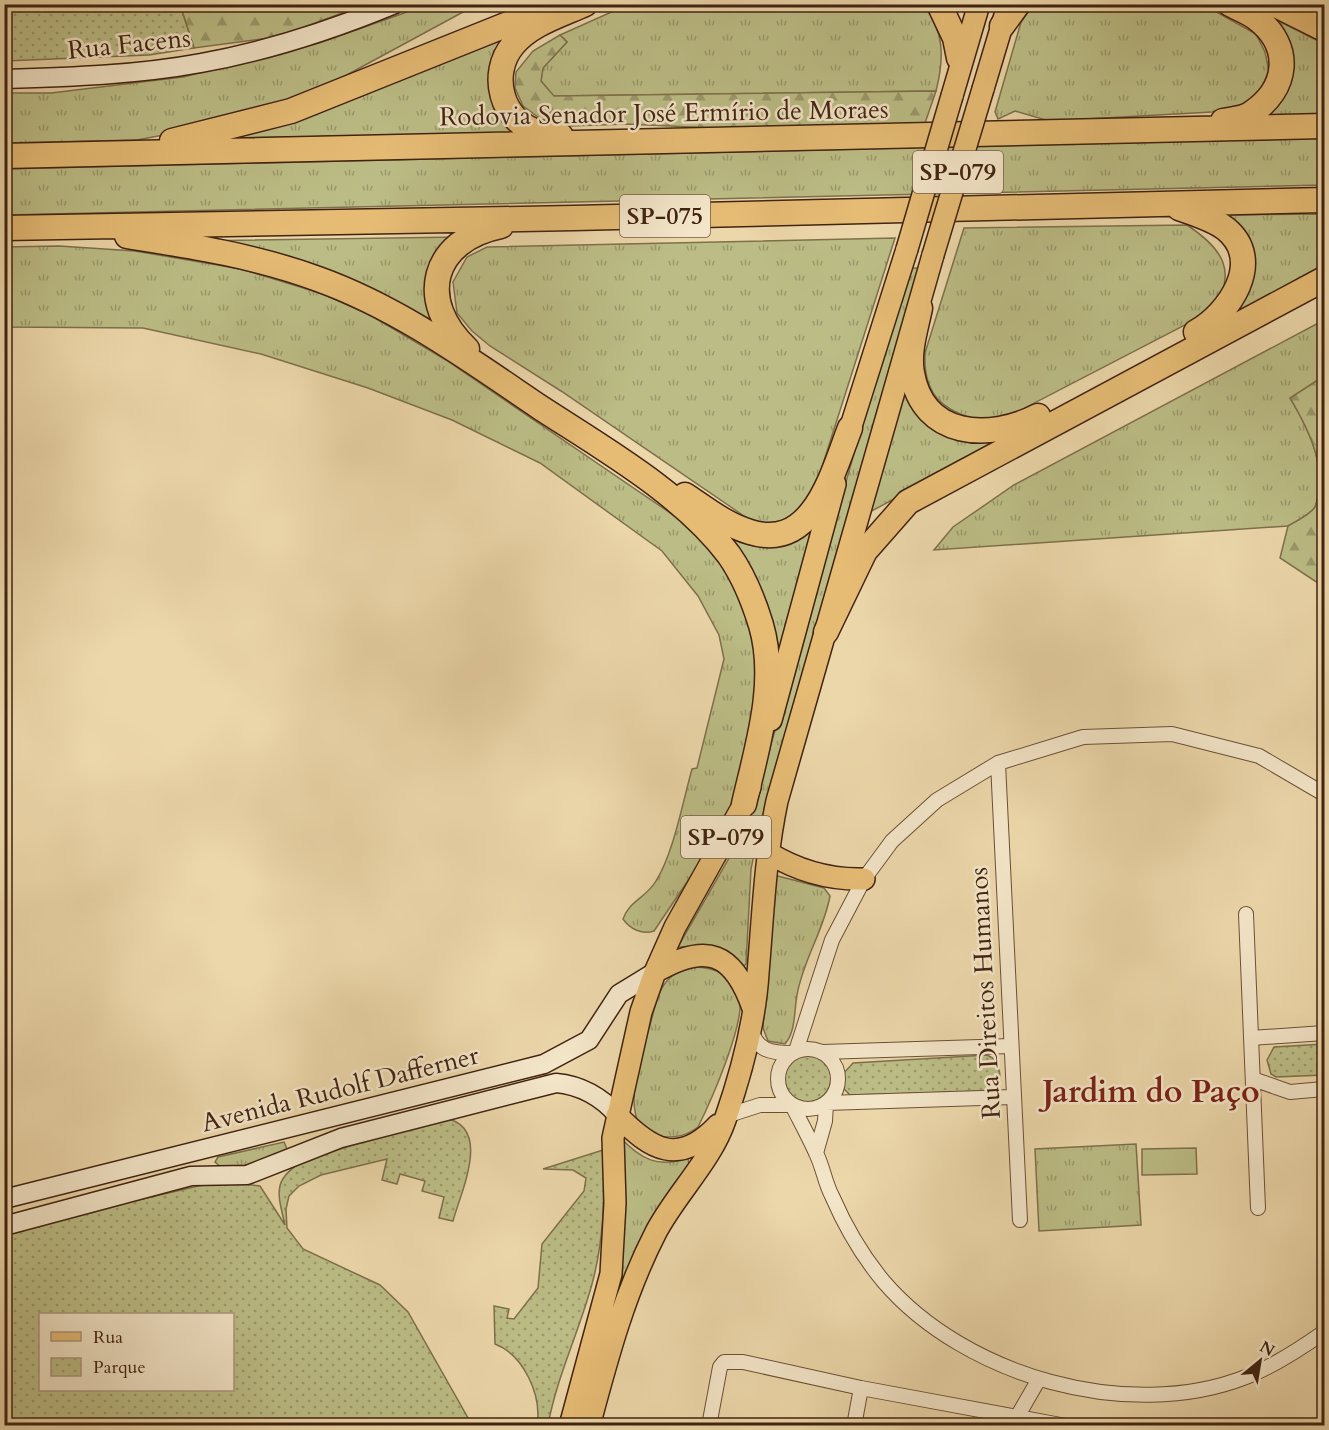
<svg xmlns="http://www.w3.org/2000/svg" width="1329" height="1430" viewBox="0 0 1329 1430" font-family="Cardo,serif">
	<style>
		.grass { fill: url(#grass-tufts); stroke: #7e704c; stroke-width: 1.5 }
		.forest { fill: url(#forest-firs); stroke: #7e704c; stroke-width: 1.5 }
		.park { fill: url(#park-dots); stroke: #7e704c; stroke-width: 1.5; fill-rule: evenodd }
		.pitch { fill: #bcbd86; stroke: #7e704c; stroke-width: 1.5 }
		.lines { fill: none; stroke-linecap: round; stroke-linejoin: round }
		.minor-casing { stroke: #6b5037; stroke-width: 16 }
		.secondary-casing { stroke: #402311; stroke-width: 21 }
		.primary-casing { stroke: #402311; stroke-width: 24 }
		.motorway-casing { stroke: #402311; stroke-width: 27 }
		.minor { stroke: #f3e5c8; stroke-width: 14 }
		.secondary { stroke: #f3e5c8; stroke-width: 18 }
		.primary { stroke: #e6bc75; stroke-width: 21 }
		.motorway { stroke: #e6bc75; stroke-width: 24 }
		.primary-bridge-casing { stroke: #402311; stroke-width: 24; stroke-linecap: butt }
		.primary-bridge { stroke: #e6bc75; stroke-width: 21 }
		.labels { text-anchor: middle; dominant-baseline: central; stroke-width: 5; stroke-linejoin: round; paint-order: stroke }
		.shield { fill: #f3e5c8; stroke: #765d48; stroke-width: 1.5 }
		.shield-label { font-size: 24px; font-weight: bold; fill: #402311 }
		.street-label { font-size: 26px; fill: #402311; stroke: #f3e5c8 }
		.district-label { font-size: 32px; font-weight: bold; fill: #7a1f14; stroke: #f3e5c8 }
	</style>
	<defs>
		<pattern id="grass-tufts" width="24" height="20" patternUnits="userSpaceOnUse" patternTransform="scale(1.5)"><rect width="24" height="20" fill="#bcbd86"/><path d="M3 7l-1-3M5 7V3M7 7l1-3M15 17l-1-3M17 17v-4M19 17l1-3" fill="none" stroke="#9a996c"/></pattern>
		<pattern id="forest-firs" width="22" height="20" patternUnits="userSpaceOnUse" patternTransform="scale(1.5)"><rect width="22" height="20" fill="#bcbd86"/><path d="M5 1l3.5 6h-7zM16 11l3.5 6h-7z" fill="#9a996c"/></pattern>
		<pattern id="park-dots" width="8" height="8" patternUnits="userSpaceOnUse" patternTransform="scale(1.5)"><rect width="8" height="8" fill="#bcbd86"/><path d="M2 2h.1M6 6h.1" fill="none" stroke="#9a996c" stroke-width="1.8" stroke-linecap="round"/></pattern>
	</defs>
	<rect width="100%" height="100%" fill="#ecd7aa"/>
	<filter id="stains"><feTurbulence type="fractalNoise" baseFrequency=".00333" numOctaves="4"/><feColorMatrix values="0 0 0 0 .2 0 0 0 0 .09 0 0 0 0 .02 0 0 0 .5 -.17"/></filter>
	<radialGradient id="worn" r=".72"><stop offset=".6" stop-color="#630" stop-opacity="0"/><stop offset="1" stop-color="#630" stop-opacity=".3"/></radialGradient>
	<!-- grass -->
	<path class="grass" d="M420,5H476L295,103L201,128L137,140L5,143L4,93H51L183,77L319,43L404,13Z
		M627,5H923C945,30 944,60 936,91L553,96L541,81L543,68L567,42L560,35Z
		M1033,5H1204L1256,34L1265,52L1269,71L1258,95L1242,106L1212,112L1049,121L1015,111L998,119L995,112L1021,22Z
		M1251,7L1324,44V116L1261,117L1286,80Z
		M519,23L510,37L514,133L241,138V135Z
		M1324,138V185L5,215L4,169Z
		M1324,214V271L1212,331L1243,293L1217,215Z
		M1187,225C1222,248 1239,272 1212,311L1015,413L988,424C947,411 923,401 925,353L964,228Z
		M460,237L443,249L452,344L195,241Z
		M895,238L814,492L788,521L760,524L744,516L561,391L490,346L472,331L457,313L453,282L467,257L487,247Z
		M59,246L135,251L241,269L323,294L370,315L446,360L682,521L721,557L742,598L755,637L759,690L735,803L718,836L654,931C642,935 630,929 623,919C629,901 647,897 656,881C673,855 683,801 692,769L697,768L724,659L719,635L698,596L662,551L540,463L452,420L368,388L261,354L143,328L5,327L4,247Z
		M907,268H922L761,821L751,869L746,964L742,968L702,946L678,947L740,839L754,804Z
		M1324,320V376L1291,399C1310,430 1329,471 1315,507C1310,515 1296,521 1288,526L934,550L953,527L1014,485Z
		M902,376L928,419L1029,427L866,514Z
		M815,515L776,669L720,525L743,535Z
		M774,875L824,888L830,896C824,930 803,960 797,995C794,1011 796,1031 785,1044L768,1041L763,1028L771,881Z
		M694,967C714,967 736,976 740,998C744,1026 711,1101 698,1127C686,1136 678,1137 663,1137C613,1136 641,1052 650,1025C654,1011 657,993 666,982C674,972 683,970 694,967Z
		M620,1137C641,1160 658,1168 688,1158L689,1166L613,1317L604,1321Z
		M284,1142L287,1149L251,1167L222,1168L215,1162L218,1157Z
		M1136,1144L1141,1225L1039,1231L1035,1149Z"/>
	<!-- forest -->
	<path class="forest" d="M180,5H364L277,37L194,48Z
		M560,35L567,42L543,68L541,81L554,96L936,91L924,126L735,129L626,124L569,126L545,122L523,106L515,88L516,72L533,51Z
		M1324,376V587L1280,558L1288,526C1296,521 1310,515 1315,507C1329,470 1309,430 1290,398Z"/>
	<!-- park -->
	<path class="park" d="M5,4L180,5L194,48L149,55L5,61Z
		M1324,1044V1075L1276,1077L1271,1074L1267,1060L1274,1047Z
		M783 1078a24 24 0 1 1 48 0a24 24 0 1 1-48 0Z
		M987,1055L996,1060C1000,1071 1002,1078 996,1089L988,1091L850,1095L844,1089L843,1074L853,1063Z
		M444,1118C493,1126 461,1191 453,1221L439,1218L444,1197L422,1191L425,1181L400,1174L397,1184L382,1180L387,1159L321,1175L299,1186L289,1196L286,1209L287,1228L303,1249L380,1285L408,1312L472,1425H5L4,1231L220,1181L260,1186L285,1225C277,1191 272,1179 306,1159ZM40,1314H232V1390H40Z
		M603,1150C605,1195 604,1240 592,1284C579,1332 557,1376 548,1425H537C542,1396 524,1355 495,1344L494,1306L509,1309L507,1318L514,1319L538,1288L542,1244L584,1191L586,1178L573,1170L543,1169Z"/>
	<!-- pitch -->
	<path class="pitch" d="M1196,1148L1197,1174L1142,1175V1149Z"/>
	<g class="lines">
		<defs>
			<path id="minor" d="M998,763L1020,1220
				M1246,914L1258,1208
				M751,1028C756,1051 771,1053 792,1053
				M1251,1038L1324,1033
				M778 1079a30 30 0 1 1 60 0a30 30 0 1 1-60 0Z
				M796,1051L832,940L864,879L892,841L937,800L998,763L1083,737L1172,734L1259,756L1324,794
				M822,1052L1011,1046
				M1253,1079L1290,1092L1324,1089
				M726,1116L760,1105H792C800,1121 809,1137 816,1153C823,1167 825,1183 832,1196C845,1226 863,1257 884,1282C965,1376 1128,1423 1246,1377C1274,1366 1300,1349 1324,1332
				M816,1153L825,1121L826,1103L1013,1097
				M1013,1424L1039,1379
				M709,1426L720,1367L724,1362H743L861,1388L1066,1426
				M854,1426L861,1388"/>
			<path id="secondary" d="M4,79C70,77 136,75 201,63C268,51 332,30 395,4
				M4,1199L544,1064L589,1040L619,994L655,972
				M4,1226L191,1176L247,1175L341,1138L556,1083C580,1085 602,1097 617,1115"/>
			<path id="primary" d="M983,89L1006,12
				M952,96L979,4
				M846,442L907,249
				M771,720L835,484
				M767,852C796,870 830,880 864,879
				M655,972C707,942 733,952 753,1008
				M617,1115C651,1150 679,1167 718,1125
				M570,1426L611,1274L615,1203L613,1138L641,1012L655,972L675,927L744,804L750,787
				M589,1426C607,1359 624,1294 656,1232C676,1194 711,1161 725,1120C741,1074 755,1022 758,973C763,915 765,858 777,801L933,255"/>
			<path id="motorway" d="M939,4L955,38L959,58
				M1274,4L1324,29
				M1002,26L1018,4
				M1223,121C1231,119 1243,119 1250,114C1289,89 1293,46 1256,18C1248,12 1239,9 1230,4
				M561,136C553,135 545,134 538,132C501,121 489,74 513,45C530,24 561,15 585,4
				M172,141L291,111L558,4
				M4,156L1324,126
				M1179,208C1195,214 1213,219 1226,229C1265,261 1229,314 1196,332
				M4,228L574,218L1324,200
				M127,236C191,246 256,256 318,279C399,308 470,360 541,408C604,449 683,494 729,555C743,575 754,602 761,625C778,683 757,747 744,804
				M920,308C916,328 908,352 912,373C923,438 989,441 1038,416
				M467,349C416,301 431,240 501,226
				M685,495C706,509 726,525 750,532C814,552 833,471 850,428
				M826,632L865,551L908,502L1324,279"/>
		</defs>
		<!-- minor casing -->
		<use href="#minor" class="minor-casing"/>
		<!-- secondary casing -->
		<use href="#secondary" class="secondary-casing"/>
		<!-- primary casing -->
		<use href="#primary" class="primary-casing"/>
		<!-- motorway casing -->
		<use href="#motorway" class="motorway-casing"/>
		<!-- minor -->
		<use href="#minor" class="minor"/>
		<!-- secondary -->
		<use href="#secondary" class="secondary"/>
		<!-- primary -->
		<use href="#primary" class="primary"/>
		<!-- motorway -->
		<use href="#motorway" class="motorway"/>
		<defs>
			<path id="primary-bridge" d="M907,249L952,96
				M933,255L983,89"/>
		</defs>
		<!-- primary-bridge casing -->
		<use href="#primary-bridge" class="primary-bridge-casing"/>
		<!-- primary-bridge -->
		<use href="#primary-bridge" class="primary-bridge"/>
	</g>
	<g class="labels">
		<!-- shield labels -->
		<g class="shield">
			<rect x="913" y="151" width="90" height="42" rx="4.5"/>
			<rect x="620" y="195" width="90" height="42" rx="4.5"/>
			<rect x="681" y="816" width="90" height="42" rx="4.5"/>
		</g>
		<g class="shield-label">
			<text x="958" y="172">SP-079</text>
			<text x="665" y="216">SP-075</text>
			<text x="726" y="837">SP-079</text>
		</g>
		<!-- street labels -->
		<g class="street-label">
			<text transform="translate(129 44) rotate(-6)">Rua Facens</text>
			<text transform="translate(664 113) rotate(-1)">Rodovia Senador José Ermírio de Moraes</text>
			<text transform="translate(985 993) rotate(-93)">Rua Direitos Humanos</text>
			<text transform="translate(340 1089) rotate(-14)">Avenida Rudolf Dafferner</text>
		</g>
		<!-- district labels -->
		<g class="district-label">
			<text x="1151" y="1092">Jardim do Paço</text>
		</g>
	</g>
	<!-- margin -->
	<rect width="1329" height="1430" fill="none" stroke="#ecd7aa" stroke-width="24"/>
	<rect x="6" y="6" width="1317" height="1418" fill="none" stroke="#402311" stroke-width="3"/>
	<rect x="12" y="12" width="1305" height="1406" fill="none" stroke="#402311" stroke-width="1.5"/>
	<!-- legend -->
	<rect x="39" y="1313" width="195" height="78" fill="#f3e5c8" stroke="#ab977f" stroke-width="1.5"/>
	<rect x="51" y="1332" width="30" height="9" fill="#e6bc75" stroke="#ab977f" stroke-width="1.5"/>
	<text x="93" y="1343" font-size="18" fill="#402311">Rua</text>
	<rect x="51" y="1358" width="30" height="18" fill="url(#park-dots)" stroke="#ab977f" stroke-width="1.5"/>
	<text x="93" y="1373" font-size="18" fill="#402311">Parque</text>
	<!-- north arrow -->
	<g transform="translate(1260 1361) rotate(30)" stroke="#f3e5c8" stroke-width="4.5" paint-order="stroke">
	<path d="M0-4.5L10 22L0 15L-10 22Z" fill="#402311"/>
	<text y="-9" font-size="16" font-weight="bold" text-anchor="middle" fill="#402311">N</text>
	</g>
	<rect width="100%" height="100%" filter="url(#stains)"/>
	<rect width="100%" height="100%" fill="url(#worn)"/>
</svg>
